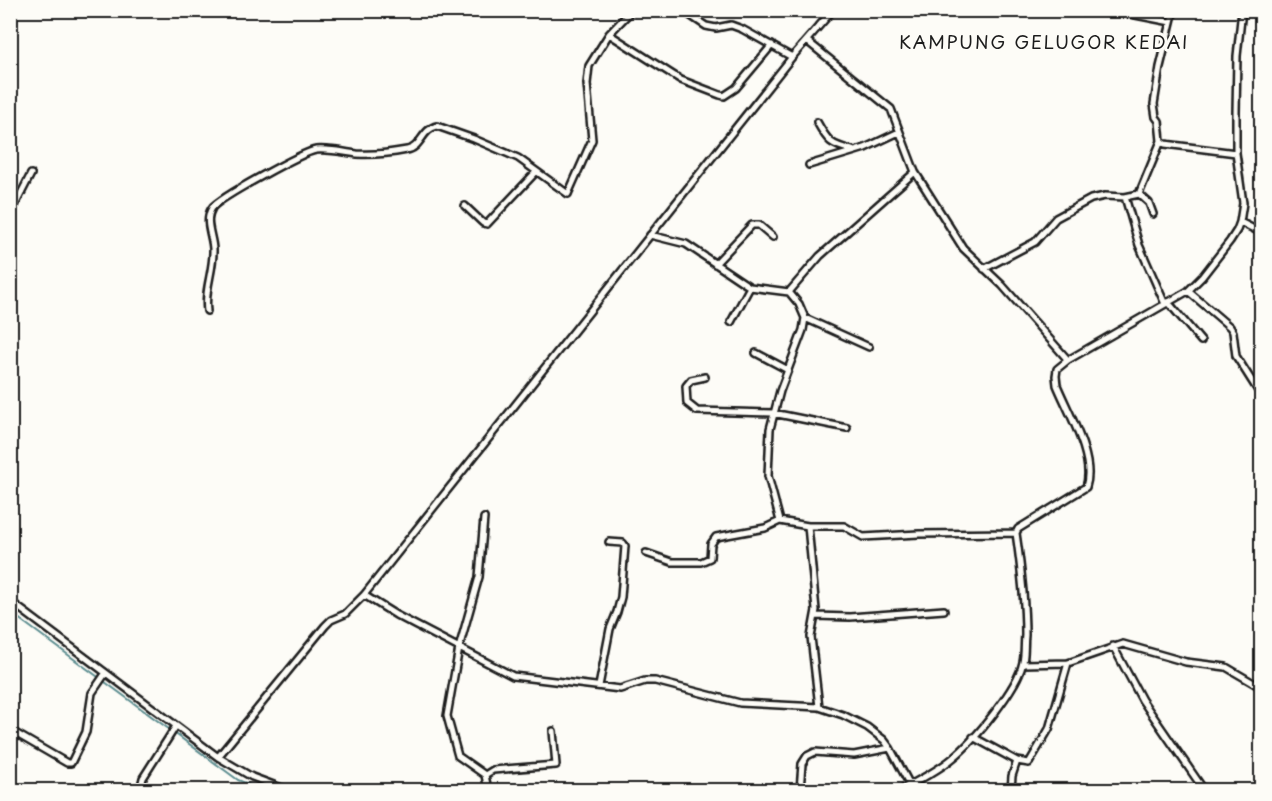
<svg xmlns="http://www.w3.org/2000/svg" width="1272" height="801" viewBox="0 0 1272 801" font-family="'Playpen Sans',sans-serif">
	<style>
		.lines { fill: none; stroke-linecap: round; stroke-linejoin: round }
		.stream { stroke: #5c8d90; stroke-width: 2 }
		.minor-casing { stroke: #1c1c1c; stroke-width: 10 }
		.minor { stroke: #fdfcf7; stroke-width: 5 }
		.labels { text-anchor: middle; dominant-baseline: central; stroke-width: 6; stroke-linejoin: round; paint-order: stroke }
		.neighbourhood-label { font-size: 18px; letter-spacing: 1.5px; fill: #1c1c1c; stroke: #fdfcf7 }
	</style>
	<rect width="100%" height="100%" fill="#fdfcf7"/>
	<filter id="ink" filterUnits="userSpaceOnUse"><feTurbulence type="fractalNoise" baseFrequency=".0167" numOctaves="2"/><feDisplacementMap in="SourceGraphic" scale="12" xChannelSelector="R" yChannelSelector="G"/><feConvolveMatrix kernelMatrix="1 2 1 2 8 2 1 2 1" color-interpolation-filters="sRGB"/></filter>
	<g filter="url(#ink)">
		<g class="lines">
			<!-- stream -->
			<path class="stream" d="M10,612L238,780L262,790"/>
			<defs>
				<path id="minor" d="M632,10L609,34L681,80L720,95L724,96L736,88L772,45
					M682,10L706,26L716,28L731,25L742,29L792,57
					M1110,10L1171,22
					M1174,10L1160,67L1154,104L1156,117L1159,121L1161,141L1165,144L1236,153
					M807,41L891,109L915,172L963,248L1002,285L1068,360
					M817,122C828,142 831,145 852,150
					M809,165L865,148L899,132
					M1139,194L1161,141
					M465,206L483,223L487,224L536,172
					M1153,214L1149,203L1139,194L1125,197L1139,245L1165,304
					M10,215L31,174
					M1240,222L1262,233
					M650,235L686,244L750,287L789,292L820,256L915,172
					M715,264L752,225H759L773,237
					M984,269L1035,242L1056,218L1091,199L1105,196L1125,197
					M1188,291L1230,327L1233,332L1236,356L1262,397
					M789,292L799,304L805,318L803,330L780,391L770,429L768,476L780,521L808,526L816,610L811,637L819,707
					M1168,302L1201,341
					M207,311C204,290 213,273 213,252C214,238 203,222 212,208C219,198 303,152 316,150C330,149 343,152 357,154C373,155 391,153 407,150C421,148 422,129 437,126L474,139L518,158L568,194L592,140L587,84L589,66L609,34
					M805,318L869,347
					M731,322L750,287
					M756,353L788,370
					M705,377L691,380L686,386L687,403L697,411L773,413L847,428
					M484,518L479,577L459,648L447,716L458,756L485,775L488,790
					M808,526H844L863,537L919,534L1016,533
					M646,553L672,562H701L710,558L711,544L716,537L765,528L780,521
					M364,595L396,615L513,676L620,689L645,681H655L740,703L819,707L843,715L867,727L884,740L890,748L910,785L898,790
					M10,601L218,757L252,777L287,790
					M815,616L850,617L944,610
					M1113,646L1142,700L1204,790
					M1023,664L1068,663L1123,644L1186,662L1226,667L1262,688
					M599,686L610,629L617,612L621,597L625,546L623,543L609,542
					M10,730L67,763H71L86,732L92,693L105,674
					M973,737L1017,761L1029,763L1049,729L1068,663
					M218,757L325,626L331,620L345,614L364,595L792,57L833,10
					M485,775L493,770L556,765L553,731
					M910,785C925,777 940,769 953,758C974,741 1018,688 1023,662C1025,653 1024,644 1025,635C1025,600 1021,567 1016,533L1018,529L1086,487C1096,459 1068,412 1057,385L1056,376L1057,369L1068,360L1188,291L1202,277L1230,241L1237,230L1240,222L1243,203L1236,153V113L1237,56L1242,10
					M140,790L143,778L176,726
					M800,790L802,764L807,756L815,752L854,755L890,748
					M1011,790L1012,776L1017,761"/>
			</defs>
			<!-- minor casing -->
			<use href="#minor" class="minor-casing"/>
			<!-- minor -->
			<use href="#minor" class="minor"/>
		</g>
	</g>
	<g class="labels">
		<!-- neighbourhood labels -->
		<g class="neighbourhood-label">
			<text x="1044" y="41">KAMPUNG GELUGOR KEDAI</text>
		</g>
	</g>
	<!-- margin -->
	<rect width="1272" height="801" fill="none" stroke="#fdfcf7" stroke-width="36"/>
	<rect x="18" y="18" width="1236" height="765" fill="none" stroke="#1c1c1c" stroke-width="2" filter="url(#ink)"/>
</svg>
